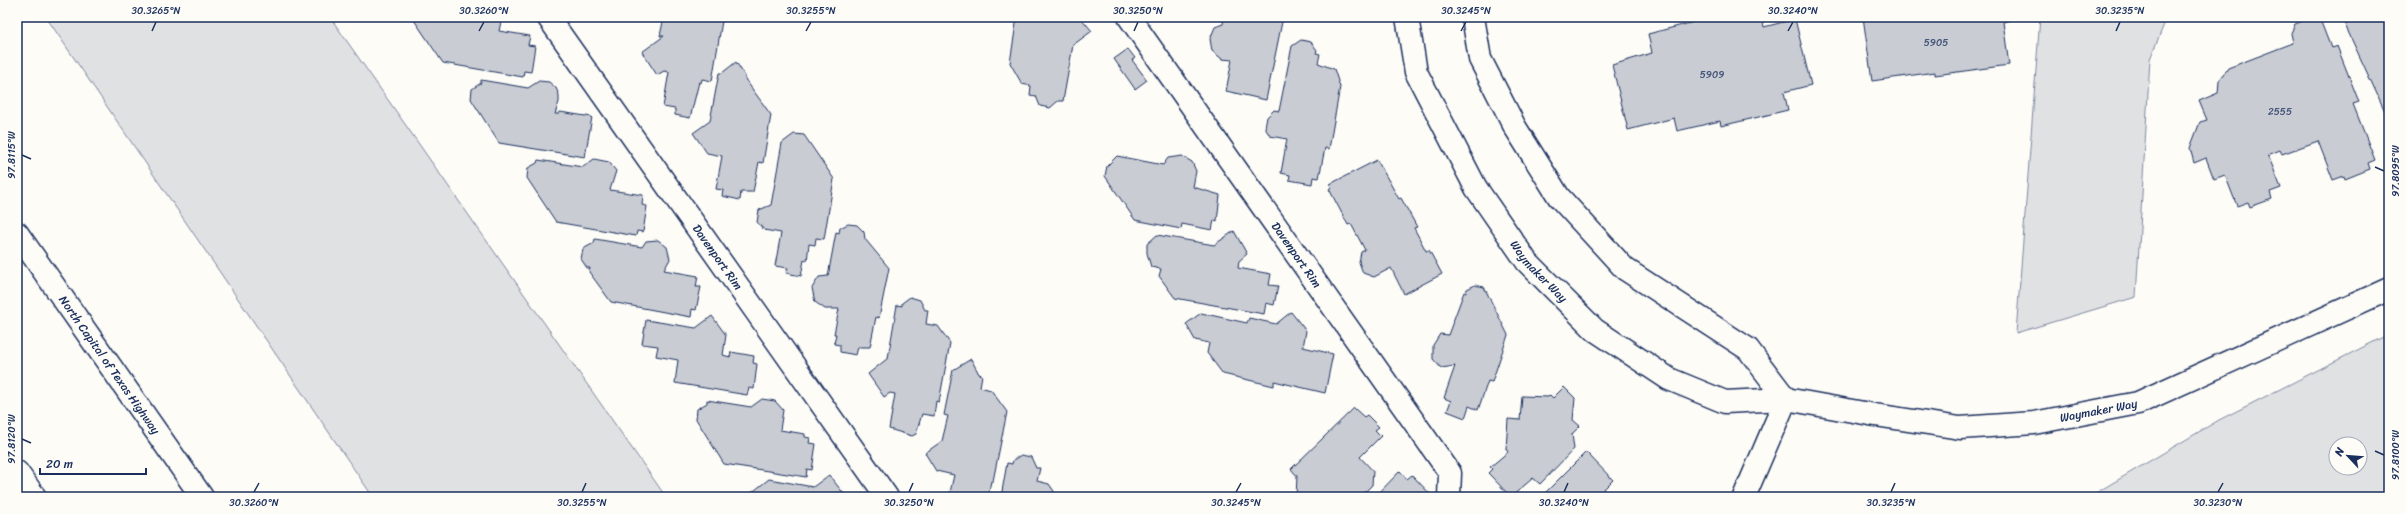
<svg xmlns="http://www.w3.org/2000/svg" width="2406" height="514" viewBox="0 0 2406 514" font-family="Sriracha,sans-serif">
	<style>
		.green { fill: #e0e1e3; stroke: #7e88a0; fill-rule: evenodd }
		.building { fill: #c9ccd3; stroke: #1b2f5e }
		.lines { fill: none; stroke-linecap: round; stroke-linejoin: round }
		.minor-casing { stroke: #1b2f5e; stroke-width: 25 }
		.highway-casing { stroke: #1b2f5e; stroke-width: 25 }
		.minor { stroke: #fdfcf7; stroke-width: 22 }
		.highway { stroke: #fdfcf7; stroke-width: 22 }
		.ticks { fill: none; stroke: #1b2f5e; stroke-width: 1.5 }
		.labels { text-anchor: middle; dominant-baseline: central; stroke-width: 3; stroke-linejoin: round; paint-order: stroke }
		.number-label { font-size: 10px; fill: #46567b }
		.street-label { font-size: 12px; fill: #1b2f5e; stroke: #fdfcf7 }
		.neatline { fill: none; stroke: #1b2f5e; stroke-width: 1.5 }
		.ticks-label { font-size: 10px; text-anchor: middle; fill: #1b2f5e }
	</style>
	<rect width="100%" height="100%" fill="#fdfcf7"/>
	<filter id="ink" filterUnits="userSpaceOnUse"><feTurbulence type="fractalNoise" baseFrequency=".025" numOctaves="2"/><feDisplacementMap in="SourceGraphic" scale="8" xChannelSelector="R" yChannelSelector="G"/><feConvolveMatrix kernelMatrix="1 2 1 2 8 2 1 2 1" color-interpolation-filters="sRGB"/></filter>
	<g filter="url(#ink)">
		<!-- green -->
		<path class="green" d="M46,17H330L666,497H373Z
			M2040,17H2167L2150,59L2136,297L2016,333Z
			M2389,334V495L2385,497H2089L2219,420ZM2336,444H2360V468H2336Z"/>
		<!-- building -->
		<path class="building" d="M414,17H502L499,31L530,36L528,45L535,46L531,72L524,71L523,77L443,63L414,20Z
			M664,17H720L722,21L712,81L702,79L701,83L699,82L690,118L675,115V109L663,107L669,72L664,71L657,75L642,52L664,36H660Z
			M1017,17H1080L1092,31L1073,45L1063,101H1058L1050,108L1040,106L1036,96L1030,95L1031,86L1022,84L1010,63Z
			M1224,17H1283L1266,100L1226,91L1232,60L1222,59L1212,51L1210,39L1215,27L1223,24Z
			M1762,17L1764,27L1795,19L1811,85L1784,92L1788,110L1721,126L1720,121L1677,131L1674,118L1628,130L1612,65L1652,53L1648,34L1713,17Z
			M1863,17H2009L2010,20L2003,22L2009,65L1935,75V72L1872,81Z
			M2313,17H2319L2331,48L2337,46L2359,102L2353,104L2375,160L2368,163L2370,169L2345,179L2344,176L2333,180L2318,141L2282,154L2280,150L2268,155L2281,188L2270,192L2272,199L2250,207L2248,202L2237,206L2225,175L2214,179L2206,158L2194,163L2190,148L2200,122L2207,120L2199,101L2218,93L2219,81L2228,68L2293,43L2291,33L2295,24Z
			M2356,17H2389V120L2345,25L2357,19Z
			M1301,40L1311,42L1317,50L1316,53L1320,54L1318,63L1334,69L1340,87L1329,149L1325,148L1319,178L1313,177L1312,184L1289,180L1290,175L1281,173L1287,139L1270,136L1265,128L1267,117L1274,110L1279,111L1292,46Z
			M1128,49L1135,58L1132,60L1147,80L1135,89L1114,59Z
			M736,62L745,76V79L771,115L763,163L759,162L753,192H741L740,200L722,196L723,190L716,189L722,156L707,153L693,133L710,121L719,73H722Z
			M481,80L528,88L539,81L549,82L556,88L559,95V102L555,114H559L560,112L592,117L585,157L499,143L471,99L472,89L481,83Z
			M794,134L804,135L834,179L824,239L816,238L815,245L809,244L807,261L804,260L801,276L786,273L788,268L775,266L781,233L764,230L757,222L759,210L771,205L782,143Z
			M1117,156L1163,165L1168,158L1182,156L1192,162L1196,171L1193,187L1220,195L1217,221L1214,220L1212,230L1182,224L1181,229L1135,220L1105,176L1107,166Z
			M594,159L609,162L616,171L610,190L643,195L642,205L647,206L643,232L637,231L636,236L556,222L527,178L528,168L537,163L538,160L583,167Z
			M1377,160L1399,199L1401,198L1417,227L1414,228L1426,251L1429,250L1442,274L1404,294L1391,268L1374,277L1363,273L1359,262L1361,252L1365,250L1351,224L1348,225L1329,189L1331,187L1330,184Z
			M848,224L857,225L864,232L865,239L889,268L879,318L876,317L870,347H858L856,355L840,352V345L834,344L836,334H834L839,309H825L815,302L812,288L819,277L828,276L836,232L839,233L840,228Z
			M1234,231L1247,254L1239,261L1238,268L1271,274L1269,285L1278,286L1274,305L1266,303L1264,314L1175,298L1159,276L1161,269L1151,267L1147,253V244L1157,235L1214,245Z
			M595,239L642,247L646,241L658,240L667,247L670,259L664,270L698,276L696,287H701L696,310L692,309L691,317L611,302L589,272L590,268H587L581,259L583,249L594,243Z
			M1475,285L1484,287L1508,335L1492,382L1488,381L1478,410L1469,406L1465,418L1447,411L1451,401L1444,398L1455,366L1441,368L1433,359V345L1440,334L1448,335L1464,292L1466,293L1467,289Z
			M910,297L920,300L925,310H928L926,324L938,326L950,343L939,402L936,401L934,416L922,414L916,434L912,436L889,429L895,394L890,393L884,397L868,374L888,358L897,305L902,306V303Z
			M1291,312L1306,331L1303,347L1333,354L1325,393L1274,381V386L1223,374L1207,353L1209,343L1195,340L1186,324L1201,313L1247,323L1249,318L1276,324Z
			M712,316L726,335L723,355L730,357L731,352L754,356L753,363L757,364L754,389L749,388L747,395L675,383L678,360L656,356L658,346L642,344L646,320L696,328Z
			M971,359L979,374L982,375L980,387L991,390L1007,412L993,481H991L988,497H949L954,475L936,471L925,453L942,441L948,416L944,415L953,370Z
			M1564,387L1575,398L1573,420L1580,426L1572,434L1574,449L1540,484L1533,478L1511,497L1488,473L1492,469L1490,467L1508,452L1506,449L1508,419L1520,420L1522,396L1548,397L1550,395L1553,398Z
			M762,399L775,401L783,410L780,430L805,434V437L810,438L809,443L816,444L812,470L807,469L806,477L724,464L696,419L697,409L707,403V400L751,407Z
			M1354,408L1364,417L1367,415L1379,427L1375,430L1381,436L1360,457L1373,471L1372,485L1362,495L1296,497L1297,476L1291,469Z
			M1586,452L1613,480L1596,497H1541Z
			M1021,455L1031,457L1036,468H1040L1037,481L1049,484L1058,497H1001L1007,463L1012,464L1013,460Z
			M1400,471L1407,479L1412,475L1432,496L1375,497Z
			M829,475L844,494L843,497H752L750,494L769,479L813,487Z"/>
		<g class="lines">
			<defs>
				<g id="minor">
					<path id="s1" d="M548,17L887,497"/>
					<path id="s2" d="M1129,17L1450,473L1449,497"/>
					<path id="s3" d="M1407,17L1416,72L1476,188L1527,262L1595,330L1669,379L1725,402L1786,399L1875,415L1960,428L2034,423L2138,403L2389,289"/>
					<path d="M1473,17L1480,59L1515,127L1559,197L1625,269L1748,349L1786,399"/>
					<path d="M1744,497L1786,399"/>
				</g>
				<g id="highway">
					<path id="s4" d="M17,233L202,497"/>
					<path d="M17,472L35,497"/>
				</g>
			</defs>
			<!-- minor casing -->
			<use href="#minor" class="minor-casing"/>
			<!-- highway casing -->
			<use href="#highway" class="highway-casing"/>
			<!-- minor -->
			<use href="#minor" class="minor"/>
			<!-- highway -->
			<use href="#highway" class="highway"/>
		</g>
	</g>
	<!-- ticks -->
	<path class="ticks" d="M152,31L156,22M479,31L484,22M806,31L811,22M1134,31L1138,22M1461,31L1466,22M1788,31L1793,22M2116,31L2120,22M22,155L31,159M2375,167L2384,171M22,439L31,443M2375,451L2384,455M254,492L259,483M582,492L586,483M909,492L913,483M1236,492L1241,483M1564,492L1568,483M1891,492L1895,483M2218,492L2223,483"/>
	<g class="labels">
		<!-- number labels -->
		<g class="number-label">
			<text x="1936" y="43">5905</text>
			<text x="1712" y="75">5909</text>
			<text x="2280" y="112">2555</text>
		</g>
		<!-- street labels -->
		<g class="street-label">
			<text stroke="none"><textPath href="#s2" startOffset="291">Davenport Rim</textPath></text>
			<text stroke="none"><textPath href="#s1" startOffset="294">Davenport Rim</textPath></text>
			<text stroke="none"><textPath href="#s3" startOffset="291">Waymaker Way</textPath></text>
			<text stroke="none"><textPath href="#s4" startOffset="161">North Capital of Texas Highway</textPath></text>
			<text stroke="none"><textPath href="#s3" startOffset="899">Waymaker Way</textPath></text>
		</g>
	</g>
	<!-- margin -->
	<rect width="2406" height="514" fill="none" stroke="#fdfcf7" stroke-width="44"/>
	<!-- north arrow -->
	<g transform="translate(2348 456) rotate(296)"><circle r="19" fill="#fdfcf7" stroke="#a3aaba"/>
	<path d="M0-3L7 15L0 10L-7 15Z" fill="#1b2f5e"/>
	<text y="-6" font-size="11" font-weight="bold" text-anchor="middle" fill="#1b2f5e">N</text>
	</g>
	<!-- scale -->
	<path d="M40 468v6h106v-6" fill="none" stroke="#1b2f5e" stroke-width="2"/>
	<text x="46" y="468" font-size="12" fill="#1b2f5e" stroke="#fdfcf7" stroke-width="3" paint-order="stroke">20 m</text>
	<rect x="22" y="22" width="2362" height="470" class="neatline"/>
	<g class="ticks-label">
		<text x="156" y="14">30.3265°N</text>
		<text x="484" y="14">30.3260°N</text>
		<text x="811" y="14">30.3255°N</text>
		<text x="1138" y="14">30.3250°N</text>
		<text x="1466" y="14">30.3245°N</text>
		<text x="1793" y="14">30.3240°N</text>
		<text x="2120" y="14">30.3235°N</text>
		<text transform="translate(11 155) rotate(-90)" y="4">97.8115°W</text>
		<text transform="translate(2395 171) rotate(-90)" y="4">97.8095°W</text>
		<text transform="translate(11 439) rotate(-90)" y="4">97.8120°W</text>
		<text transform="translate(2395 455) rotate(-90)" y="4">97.8100°W</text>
		<text x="254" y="506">30.3260°N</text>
		<text x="582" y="506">30.3255°N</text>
		<text x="909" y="506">30.3250°N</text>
		<text x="1236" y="506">30.3245°N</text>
		<text x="1564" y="506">30.3240°N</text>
		<text x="1891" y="506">30.3235°N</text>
		<text x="2218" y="506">30.3230°N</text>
	</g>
</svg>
